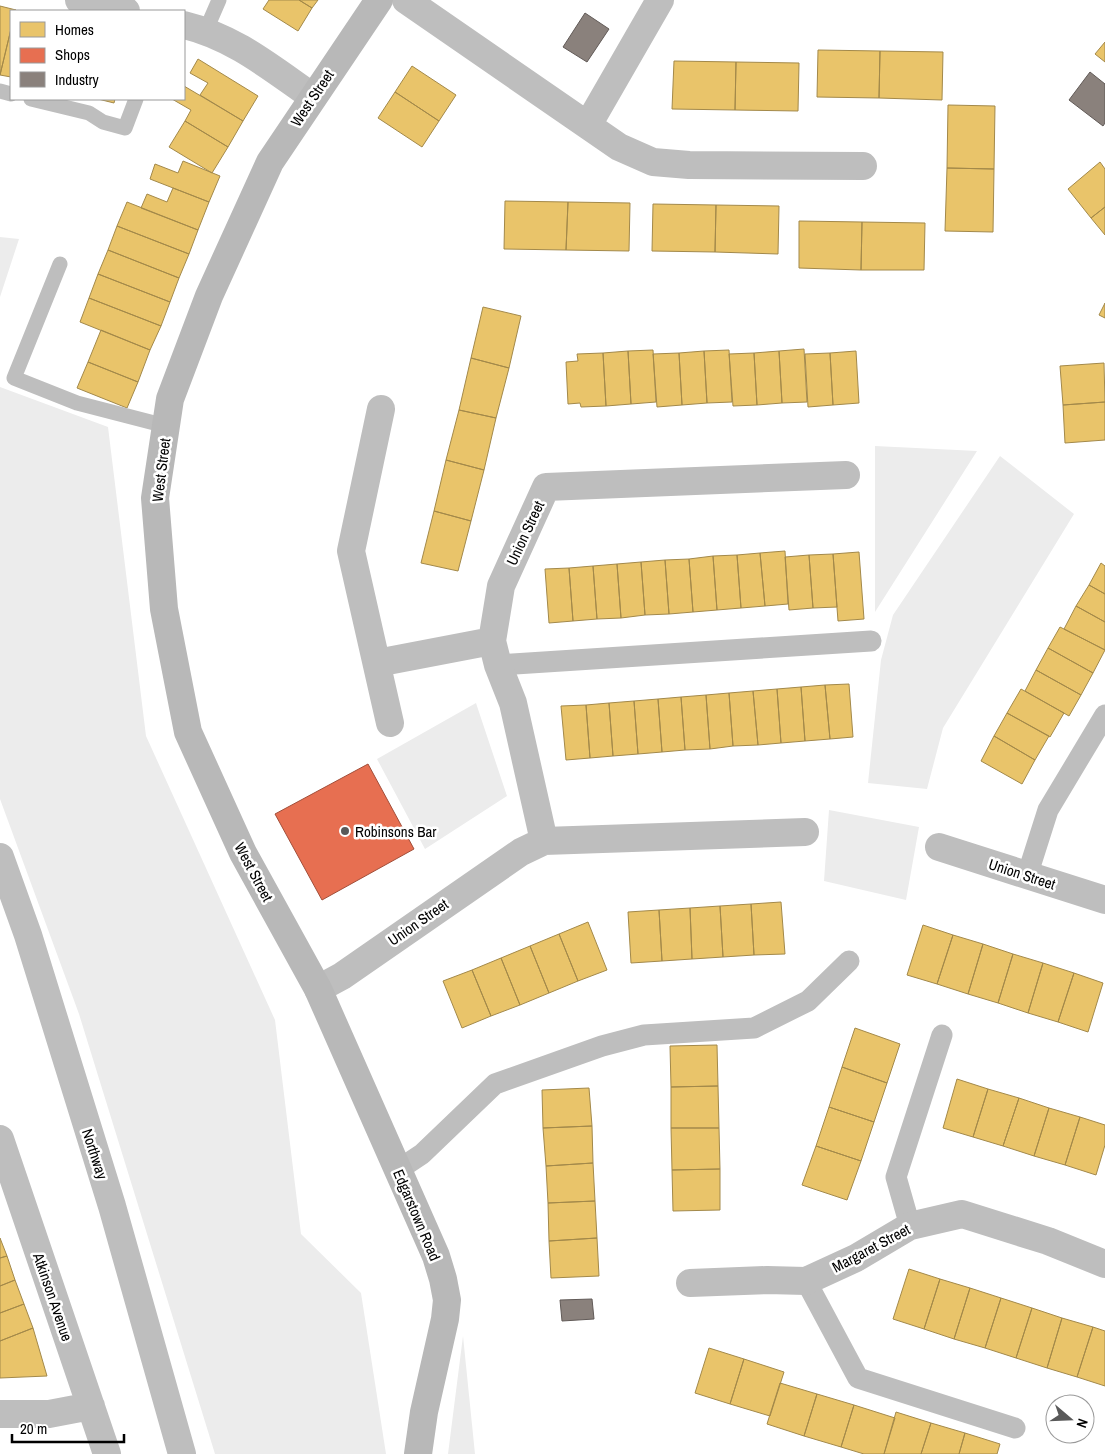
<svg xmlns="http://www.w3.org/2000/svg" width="1105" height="1454" viewBox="0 0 1105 1454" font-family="'Archivo Narrow',sans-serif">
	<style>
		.green { fill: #ececec }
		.homes { fill: #e9c46a; stroke: #a3894a }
		.shops { fill: #e76f51; stroke: #a24e39 }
		.industry { fill: #8a817c; stroke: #615a57 }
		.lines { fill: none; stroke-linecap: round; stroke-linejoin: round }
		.service { stroke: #bebebe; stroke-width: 15 }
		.pedestrian { stroke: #bebebe; stroke-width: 21 }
		.minor { stroke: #bebebe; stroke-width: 28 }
		.secondary { stroke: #b8b8b8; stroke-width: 28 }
		.trunk { stroke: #bebebe; stroke-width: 28 }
		.poi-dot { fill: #595959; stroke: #fff; stroke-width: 2 }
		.labels { text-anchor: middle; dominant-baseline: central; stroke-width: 5; stroke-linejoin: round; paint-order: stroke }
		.street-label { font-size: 15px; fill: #000; stroke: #fff }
		.poi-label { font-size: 15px; fill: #000; stroke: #fff; text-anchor: start }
	</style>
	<rect width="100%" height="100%" fill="#fff"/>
	<!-- green -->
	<path class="green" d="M0,237L19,239L0,297Z
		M0,387L108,427L146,736L275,1020L301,1234L361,1293L386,1454H215L79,1014L0,799Z
		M875,446L977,451L875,612Z
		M1000,456L1074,514L943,728L927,789L868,783L881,660L893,615Z
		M476,703L507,796L425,849L377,759Z
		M829,810L919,827L906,900L824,881Z
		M463,1336L475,1454H448Z"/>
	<!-- homes -->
	<path class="homes" d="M269,0H299L312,8L298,31L263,9Z
		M299,0H318L312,8Z
		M0,6L16,10L11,11V29L0,75Z
		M11,29V77L0,75Z
		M1105,42V62L1095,54Z
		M818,50L880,51L879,98L817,97Z
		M880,51L943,52L942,100L879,98Z
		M198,59L258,96L243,121L200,95L208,83L190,73Z
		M674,61L736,62L735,110L672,109Z
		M736,62L799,63L798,111L735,110Z
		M412,66L456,95L439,121L395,92Z
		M184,86L243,121L228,147L185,121L191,110L172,99H184Z
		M395,92L439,121L422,147L378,118Z
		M98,99H115L114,103Z
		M948,105L995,106L994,169L947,168Z
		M185,121L228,147L212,173L169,147Z
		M183,161L220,176L209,202L150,179L155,164L178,173Z
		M1100,162L1105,169V207L1091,218L1068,189Z
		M947,168L994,169L993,232L945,231Z
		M173,188L209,202L198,230L141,208L147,194L167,202Z
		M505,201L568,202L566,250L504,249Z
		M127,202L198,230L189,254L117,226Z
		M568,202L630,203L629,251L566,250Z
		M653,204L716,205L715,252L652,251Z
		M716,205L779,206L778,254L715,252Z
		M1105,207V235L1091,218Z
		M799,221L862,222L861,270L799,268Z
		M862,222L925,223L924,270H861Z
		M117,226L189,254L179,278L108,250Z
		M108,250L179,278L170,302L98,274Z
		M98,274L170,302L161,326L89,298Z
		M89,298L161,326L150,350L80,322Z
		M1105,303V318L1099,315Z
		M483,307L521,316L509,368L471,358Z
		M101,330L150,350L138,382L88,362Z
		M804,349L807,402L782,403L779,351Z
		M653,350L656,402L631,404L628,351Z
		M729,350L732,402L707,403L704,351Z
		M628,351L631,404L606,406L603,353Z
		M704,351L707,403L682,405L679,353Z
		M779,351L782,403L757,405L754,353Z
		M856,351L859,403L833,405L830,353Z
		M603,353L606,406L581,407L580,403L568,404L566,362L578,361L577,354Z
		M679,353L682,405L657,407L653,354Z
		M754,353L757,405L733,406L729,354Z
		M830,353L833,405L808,407L805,354Z
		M471,358L509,368L496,418L459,410Z
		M88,362L138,382L127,408L77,388Z
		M1104,363L1105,402L1063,405L1060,366Z
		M1105,402V440L1065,443L1063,405Z
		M459,410L496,418L484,470L446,460Z
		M446,460L484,470L471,521L434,511Z
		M434,511L471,521L458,571L421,563Z
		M785,551L788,604L765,606L760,553Z
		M859,552L864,619L838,621L833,554Z
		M760,553L765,606L741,608L737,555Z
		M833,554L837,607L813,608L809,555Z
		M737,555L741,608L717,610L713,556Z
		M809,555L813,608L789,610L785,557Z
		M713,556L717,610L693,612L689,559Z
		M689,559L693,612L669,614L665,560Z
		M665,560L669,614L645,615L641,562Z
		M641,562L645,615L621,618L617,564Z
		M1101,563L1105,566V594L1089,585Z
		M617,564L621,618L597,619L593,566Z
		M593,566L597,619L573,621L569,568Z
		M569,568L573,621L549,623L545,569Z
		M1089,585L1105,594V622L1076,606Z
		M1076,606L1105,622V650L1064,629Z
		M1060,627L1105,650L1093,673L1048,648Z
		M1048,648L1093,673L1081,695L1036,670Z
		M1036,670L1081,695L1069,716L1025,691Z
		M849,684L853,737L830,739L825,685Z
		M825,685L830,739L805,741L801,687Z
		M801,687L805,741L781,743L777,689Z
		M777,689L781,743L758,745L753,691Z
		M1021,689L1064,713L1050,737L1007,713Z
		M753,691L758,745L733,746L729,693Z
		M729,693L733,746L710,749L706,695Z
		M706,695L710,749L685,750L681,697Z
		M681,697L685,750L662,752L658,699Z
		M658,699L662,752L638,754L634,701Z
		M634,701L638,754L613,756L609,703Z
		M609,703L613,756L590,758L586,705Z
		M586,705L590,758L566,760L561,706Z
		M1007,713L1049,736L1035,760L994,736Z
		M994,736L1035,760L1022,784L981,761Z
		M781,902L785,954L754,955L751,904Z
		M751,904L754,955L723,957L720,906Z
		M720,906L723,957L692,959L690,908Z
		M690,908L692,959L662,961L659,910Z
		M659,910L662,961L631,963L628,912Z
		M588,922L607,970L578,981L559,934Z
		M923,925L953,935L937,984L907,975Z
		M559,934L578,981L549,993L530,946Z
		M953,935L983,944L968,994L937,984Z
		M983,944L1013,954L998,1003L968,994Z
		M530,946L549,993L520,1005L501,958Z
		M1013,954L1043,963L1028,1013L998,1003Z
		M501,958L520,1005L491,1016L472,970Z
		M1043,963L1074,973L1058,1022L1028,1013Z
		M472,970L491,1016L462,1028L443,981Z
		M1074,973L1103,983L1088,1032L1058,1022Z
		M855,1028L900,1044L887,1083L842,1067Z
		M717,1045L718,1086L671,1087L670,1046Z
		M842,1067L887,1083L874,1122L829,1107Z
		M957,1079L988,1089L973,1137L943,1128Z
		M718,1086L719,1128H671V1087Z
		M589,1088L592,1126L543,1128L542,1090Z
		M988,1089L1019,1098L1003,1146L973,1137Z
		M1019,1098L1049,1108L1034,1156L1003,1146Z
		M829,1107L874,1122L861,1161L816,1146Z
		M1049,1108L1080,1117L1065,1165L1034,1156Z
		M1080,1117L1105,1125V1145L1096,1175L1065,1165Z
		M592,1126L593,1163L546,1166L543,1128Z
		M671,1128H719L720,1169L672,1170Z
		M816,1146L861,1161L847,1200L802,1185Z
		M593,1163L595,1201L548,1203L546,1166Z
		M720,1169V1210L673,1211L672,1170Z
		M595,1201L597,1238L549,1241L548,1203Z
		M0,1238L7,1256L0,1258Z
		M597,1238L599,1276L551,1278L549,1241Z
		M7,1256L15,1280L0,1286V1258Z
		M909,1269L940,1279L924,1329L893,1319Z
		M940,1279L970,1288L954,1339L924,1329Z
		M15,1280L24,1304L0,1313V1286Z
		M970,1288L1001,1298L985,1348L954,1339Z
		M1001,1298L1032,1308L1016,1358L985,1348Z
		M24,1304L33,1328L0,1341V1313Z
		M1032,1308L1062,1318L1047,1368L1016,1358Z
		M1062,1318L1093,1327L1077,1377L1047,1368Z
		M1093,1327L1105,1331V1386L1077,1377Z
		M33,1328L47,1376L0,1378V1341Z
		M709,1348L744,1359L730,1404L695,1393Z
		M744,1359L784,1372L770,1416L730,1404Z
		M780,1383L817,1394L804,1436L767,1424Z
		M817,1394L854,1405L841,1447L804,1436Z
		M854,1405L895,1418L884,1454H864L841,1447Z
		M896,1412L931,1423L921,1454H884Z
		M931,1423L965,1433L959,1454H921Z
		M965,1433L1000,1444L997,1454H959Z"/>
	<!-- shops -->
	<path class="shops" d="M368,764L414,849L322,900L275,814Z"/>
	<!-- industry -->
	<path class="industry" d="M585,13L609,29L587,62L563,47Z
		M1090,72L1105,84V123L1103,126L1069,100Z
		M592,1299L594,1319L562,1321L560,1300Z"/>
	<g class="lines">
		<!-- service -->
		<path class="service" d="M206,30L219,0
			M0,91L11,94
			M31,99L89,113L103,122L125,128L136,99
			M60,264L14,378L77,403L166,426"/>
		<!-- pedestrian -->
		<path class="pedestrian" d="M498,665L871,641
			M1027,876L1048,810L1105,715
			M398,1170L422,1154L495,1084L602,1046L644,1035L754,1028L808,1001L849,961
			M910,1226L896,1177L942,1035
			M806,1281L858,1378L1015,1428"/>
		<!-- minor -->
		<path class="minor" d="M79,0L126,11
			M406,0L619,147L653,162L689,165L863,166
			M184,25C234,37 271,68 313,97
			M588,125L660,0
			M381,409L351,551L390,723
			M377,663L492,641
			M544,841L513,703L498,665L492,641L501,586L546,487L846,475
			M939,847L1105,900
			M318,989L342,976L521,852L544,841L805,832
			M0,1139L107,1454
			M690,1283L767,1280L806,1281L856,1258L910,1226L962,1214L1048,1241L1105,1264
			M0,1414H49L91,1406"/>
		<!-- secondary -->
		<path class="secondary" d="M379,0L270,162L209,296L170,399L155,498L164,609L188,732L243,853L318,989L436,1256L443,1279L447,1300L445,1319L424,1412L418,1454"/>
		<!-- trunk -->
		<path class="trunk" d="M0,857L28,935L112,1206L182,1454"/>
	</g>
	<!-- markers -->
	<circle class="poi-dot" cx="345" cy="831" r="5"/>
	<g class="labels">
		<!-- street labels -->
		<g class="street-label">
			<text transform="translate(312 98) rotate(-56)">West Street</text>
			<text transform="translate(161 470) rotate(-83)">West Street</text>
			<text transform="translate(525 533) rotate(-65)">Union Street</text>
			<text transform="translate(254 872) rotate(62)">West Street</text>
			<text transform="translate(1022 874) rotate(18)">Union Street</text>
			<text transform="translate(418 922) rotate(-35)">Union Street</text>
			<text transform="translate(95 1154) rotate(72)">Northway</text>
			<text transform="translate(417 1215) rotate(67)">Edgarstown Road</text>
			<text transform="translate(871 1248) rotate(-28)">Margaret Street</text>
			<text transform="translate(53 1297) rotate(71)">Atkinson Avenue</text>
		</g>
		<!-- poi labels -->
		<g class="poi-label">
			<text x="355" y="831">Robinsons Bar</text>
		</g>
	</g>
	<!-- legend -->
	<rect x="10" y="10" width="175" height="90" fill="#ffffff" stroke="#999999"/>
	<rect x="20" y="22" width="25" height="15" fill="#e9c46a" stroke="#999999"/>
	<text x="55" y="35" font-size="15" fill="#000000">Homes</text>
	<rect x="20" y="48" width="25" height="15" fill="#e76f51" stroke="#999999"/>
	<text x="55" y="60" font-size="15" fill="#000000">Shops</text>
	<rect x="20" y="72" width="25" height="15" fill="#8a817c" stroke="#999999"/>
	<text x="55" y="85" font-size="15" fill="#000000">Industry</text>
	<!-- north arrow -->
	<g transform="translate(1070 1419) rotate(109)"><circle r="24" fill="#ffffff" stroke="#999999"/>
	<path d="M0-4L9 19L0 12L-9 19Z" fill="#595959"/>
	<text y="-8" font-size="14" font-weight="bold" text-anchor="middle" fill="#000000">N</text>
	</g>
	<!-- scale -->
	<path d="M12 1434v8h112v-8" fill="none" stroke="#000000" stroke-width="2.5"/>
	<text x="20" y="1434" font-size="15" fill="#000000" stroke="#ffffff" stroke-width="4" paint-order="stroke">20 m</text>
</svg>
